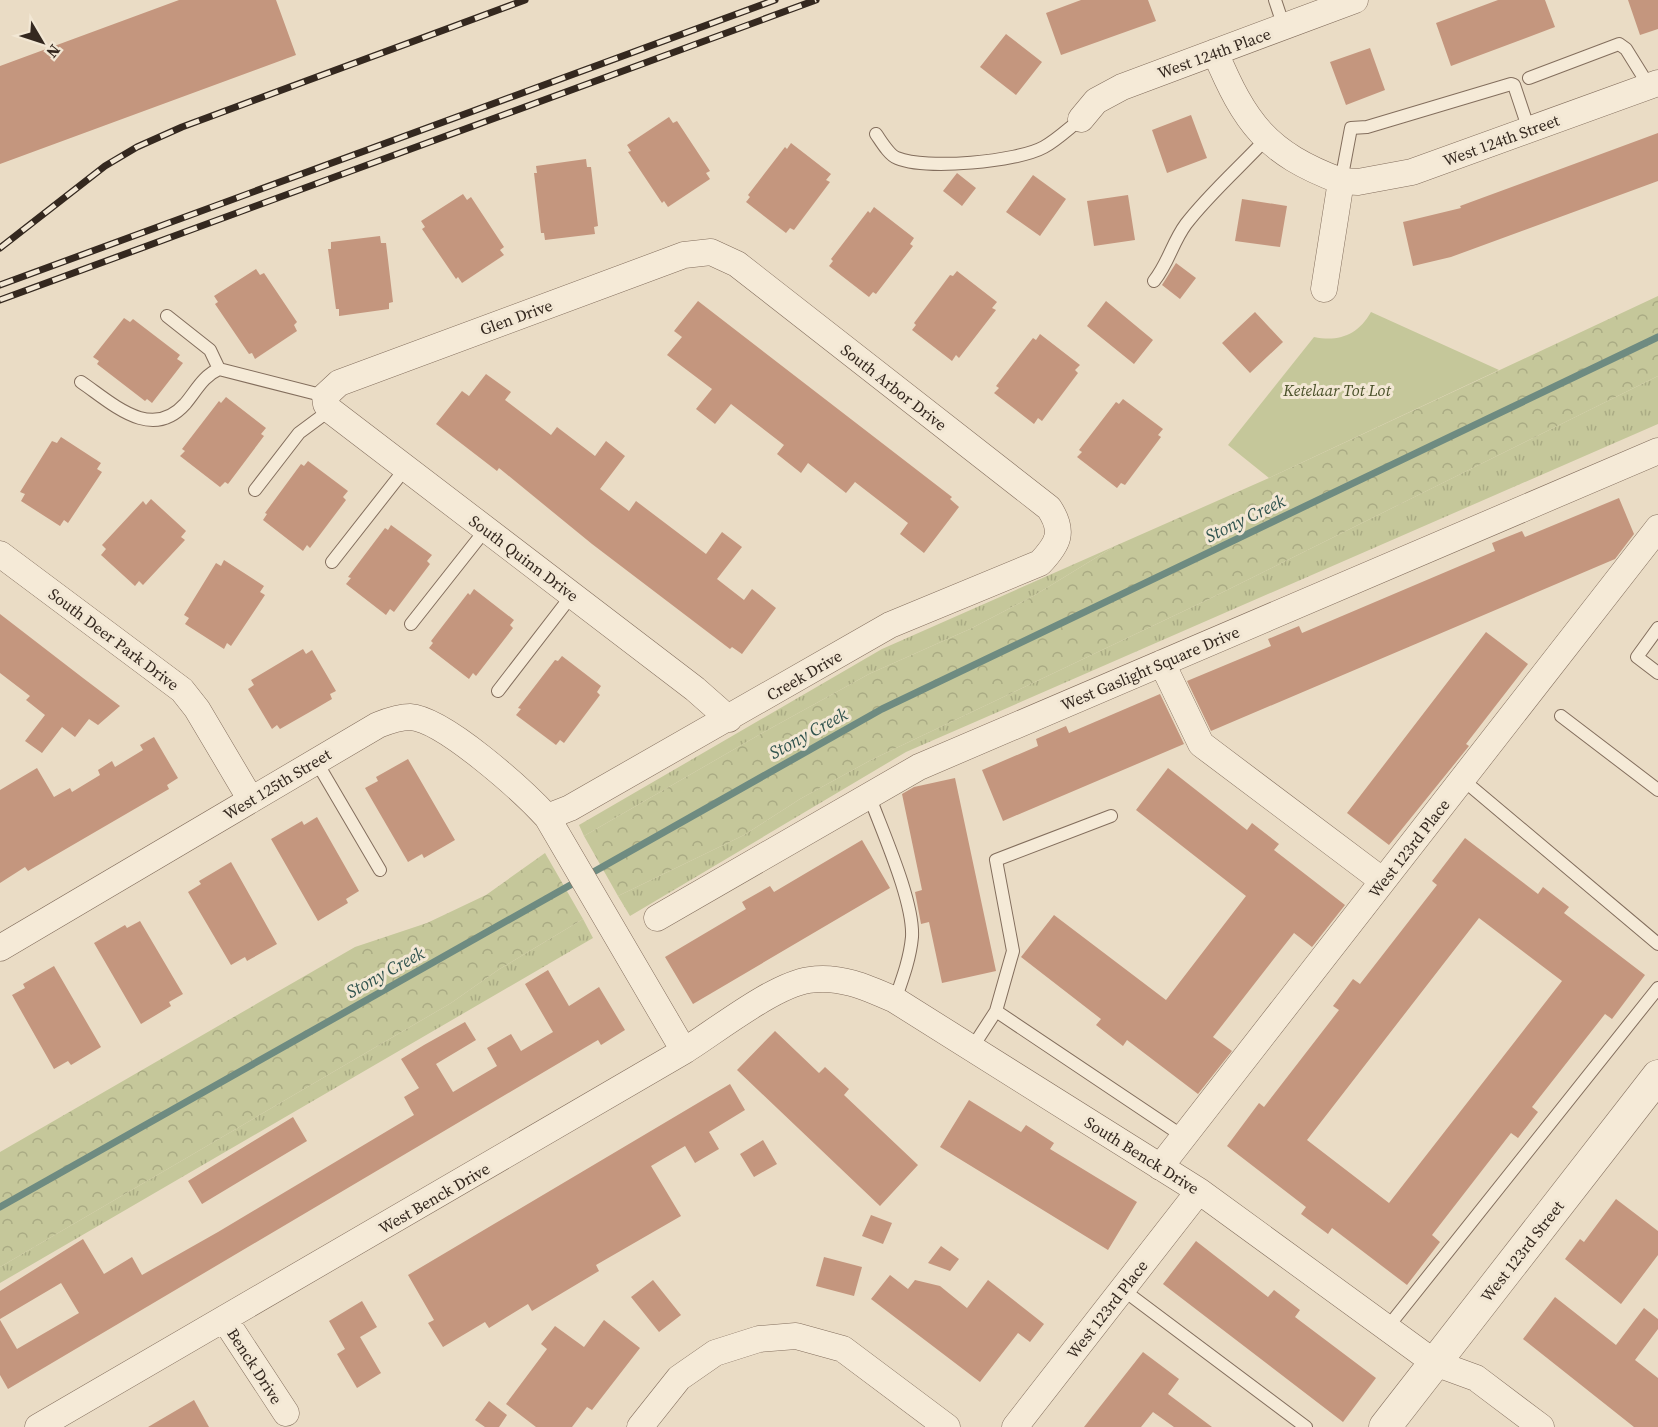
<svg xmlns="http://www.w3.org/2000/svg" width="1658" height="1427" viewBox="0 0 1658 1427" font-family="'Source Serif 4',serif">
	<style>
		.grass { fill: url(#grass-tufts) }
		.forest { fill: url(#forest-crowns) }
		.park { fill: #c5c79a }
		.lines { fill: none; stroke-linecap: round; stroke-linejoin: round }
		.stream { stroke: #6e8b81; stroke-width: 7 }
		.building { fill: #c4967e; fill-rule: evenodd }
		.service-casing { stroke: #836e5d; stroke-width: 14 }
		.minor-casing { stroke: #836e5d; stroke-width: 27 }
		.tertiary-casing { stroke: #836e5d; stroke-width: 33 }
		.service { stroke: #f5ead7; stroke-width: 12 }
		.minor { stroke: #f5ead7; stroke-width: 26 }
		.tertiary { stroke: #f5ead7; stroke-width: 32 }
		.rail-casing { stroke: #34281f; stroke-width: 7 }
		.rail { stroke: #f2e7d4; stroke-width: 4.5; stroke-dasharray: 14; stroke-linecap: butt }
		.labels { text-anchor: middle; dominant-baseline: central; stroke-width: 6; stroke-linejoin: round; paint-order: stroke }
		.street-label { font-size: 16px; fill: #34281f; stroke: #f2e7d4 }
		.park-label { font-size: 16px; font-style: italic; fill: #484f28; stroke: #f2e7d4 }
		.water-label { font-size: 18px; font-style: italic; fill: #30534e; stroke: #f2e7d4 }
	</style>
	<defs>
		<pattern id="grass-tufts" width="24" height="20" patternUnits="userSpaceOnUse" patternTransform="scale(1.5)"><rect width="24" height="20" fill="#c5c79a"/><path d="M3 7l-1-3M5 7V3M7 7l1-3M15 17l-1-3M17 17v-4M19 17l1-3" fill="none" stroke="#aaab84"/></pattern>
		<pattern id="forest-crowns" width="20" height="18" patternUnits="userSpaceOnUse" patternTransform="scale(1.5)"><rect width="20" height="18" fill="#c5c79a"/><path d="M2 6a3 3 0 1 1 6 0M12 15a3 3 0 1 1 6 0" fill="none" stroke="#aaab84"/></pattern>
	</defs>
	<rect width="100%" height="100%" fill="#eadcc5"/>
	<!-- grass -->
	<path class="grass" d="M1658,376V424L906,752L630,916L618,896L744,835L800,799L871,760L1207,600Z
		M1115,546L1035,595L970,629L869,674L764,732L584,836L579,825L882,649Z
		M583,919L593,938L0,1283V1267L451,1003L498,970Z"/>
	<!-- forest -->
	<path class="forest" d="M1658,296V376L1207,600L871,760L800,799L744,835L618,896L584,836L764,732L869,674L970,629L1035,595L1115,546L1269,478Z
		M545,853L583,919L498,970L451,1003L0,1267V1152L355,947L427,923L486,895Z"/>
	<!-- park -->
	<path class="park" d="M1371,312L1499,370L1269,478L1228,445L1314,337C1339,342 1358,335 1371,312Z"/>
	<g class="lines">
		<!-- stream -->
		<path class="stream" d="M0,1207L882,709L1658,337"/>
	</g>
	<!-- building -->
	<path class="building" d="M179,0H276L296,55L0,164V66Z
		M1081,0H1148L1156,21L1061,55L1046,13Z
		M1498,0H1545L1555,27L1451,66L1436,23Z
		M1628,0H1658V29L1640,35Z
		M1006,34L1042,62L1016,95L980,67Z
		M1370,48L1385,90L1346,105L1330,62Z
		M1191,115L1207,158L1167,173L1152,130Z
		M669,117L673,123L677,121L710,171L706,173L710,179L668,207L664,201L662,203L628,152L631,151L627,145Z
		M1658,133V181L1451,257L1413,266L1403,222L1461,208L1460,206Z
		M791,143L831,174L826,180L830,182L794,230L790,228L786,233L746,202L750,197L748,195L785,147L787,149Z
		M586,159L587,167H591L598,226L594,227L595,234L545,240L544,233H541L534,173H537L536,166Z
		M957,173L976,188L962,206L943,191Z
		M1033,175L1066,199L1040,236L1006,212Z
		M463,194L467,200L471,197L504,247L500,250L504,255L462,283L458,277L456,279L422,229L425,227L421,221Z
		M1128,195L1135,240L1094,246L1087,201Z
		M1242,199L1287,206L1280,247L1235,241Z
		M874,207L914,238L910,244L913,246L876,294L873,292L869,297L829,266L833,261L831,259L868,211L870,213Z
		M380,236L381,243H386L393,302L389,303V309L339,316V309H336L328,249H331V242Z
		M1176,263L1196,278L1180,299L1162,285Z
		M256,269L260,275L264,273L297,322L294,325L297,331L255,359L252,353L249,354L215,304L218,302L214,296Z
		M957,271L997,302L992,308L996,310L959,358L956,355L952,361L912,330L916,325L914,323L950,275L953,276Z
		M698,301L952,497L950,499L959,507L924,553L900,534L908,523L855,482L846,493L808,463L801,473L777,454L784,445L731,404L715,424L696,409L712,389L667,355L682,337L674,331Z
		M1106,301L1153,340L1134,364L1087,326Z
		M1255,312L1283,342L1250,373L1222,343Z
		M124,318L130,322L133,319L180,355L177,359L183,363L152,403L147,399L145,401L97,364L99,361L93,357Z
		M1040,334L1080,365L1075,370L1078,373L1042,421L1038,418L1034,424L994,393L999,388L996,386L1033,338L1036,340Z
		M486,374L511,392L505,400L551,435L557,427L595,456L606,441L625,456L600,489L629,511L636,501L706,554L722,532L742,547L717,579L744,600L752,589L776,608L742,654L732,647L730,649L592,544L499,468L497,471L436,424L462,391L469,396Z
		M226,397L266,428L261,434L264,436L228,484L225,482L220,487L180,456L185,451L182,449L219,401L221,403Z
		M1123,399L1163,429L1158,435L1161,437L1125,485L1121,483L1117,488L1077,457L1082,452L1079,450L1116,402L1119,404Z
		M61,437L101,463L97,469L102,472L68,523L64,520L60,526L21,501L25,494L20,492L52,441L57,443Z
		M308,461L348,491L343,497L346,500L310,548L307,545L303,551L263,520L267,514L265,513L301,464L304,466Z
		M1619,498L1634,534L1615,559L1211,731L1187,681L1271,646L1268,639L1299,626L1302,633L1495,551L1492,543L1522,531L1525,537Z
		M151,499L186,531L181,537L185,540L143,585L139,581L135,586L101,555L106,549L102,545L143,501L146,505Z
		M391,525L432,555L427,561L430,564L394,612L390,609L386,615L346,584L351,578L348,577L385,528L388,530Z
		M224,560L264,586L260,592L265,595L231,646L227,643L224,649L185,624L189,618L184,615L216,563L221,566Z
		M474,589L514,620L510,625L513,628L476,676L473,673L469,679L429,648L433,643L431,641L468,593L470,595Z
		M0,614L83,678L120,706L98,725L89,719L75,737L62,727L42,753L25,741L45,715L26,700L30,696L0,673Z
		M1486,632L1528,664L1466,744L1469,746L1389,845L1347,813Z
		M303,649L306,654L312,650L336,691L330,694L332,699L315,709L280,729L277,725L272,729L248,689L254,685L251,680Z
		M562,656L601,686L597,692L600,695L564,743L560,740L556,745L516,715L521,709L518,708L555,660L558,661Z
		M1160,694L1184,744L1003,821L982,770L1038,746L1036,739L1066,726L1069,733Z
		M154,737L178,778L167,785L169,789L28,871L25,867L0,883V790L37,768L54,797L70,788L72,792L100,775L98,770L112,761L115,767L143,750L140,745Z
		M408,759L455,840L424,858L422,854L408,862L365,788L378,781L376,777Z
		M1168,768L1247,830L1252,823L1279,844L1274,850L1345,905L1312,947L1294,933L1213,1037L1232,1051L1198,1094L1127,1040L1123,1046L1096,1025L1101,1019L1021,957L1054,915L1166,1000L1246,896L1136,810Z
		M955,778L996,971L942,983L929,922L921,924L915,892L922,890L902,794L914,787Z
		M317,817L359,891L346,899L348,903L318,921L271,839L302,821L304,825Z
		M1465,838L1538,894L1543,887L1569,907L1564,913L1645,975L1612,1019L1605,1014L1532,1107L1538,1112L1518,1138L1511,1133L1432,1235L1440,1242L1407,1285L1332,1228L1328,1234L1301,1214L1306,1207L1227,1146L1259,1103L1264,1107L1339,1010L1333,1006L1353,979L1360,984L1437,885L1432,881ZM1479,918L1562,981L1389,1203L1307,1140Z
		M862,840L890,888L693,1004L665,957L746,909L742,902L770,886L774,892Z
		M231,862L277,944L247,961L245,957L231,965L188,892L201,884L199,881Z
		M140,921L183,994L169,1002L171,1006L141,1024L94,943L125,925L127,928Z
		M54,966L101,1047L71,1065L68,1061L54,1069L12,995L25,988L23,984Z
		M548,970L569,1006L599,987L625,1030L601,1045L598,1040L8,1389L0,1375V1320L17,1349L79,1313L61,1283L0,1319V1291L83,1239L104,1274L132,1257L142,1275L218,1232L414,1115L404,1097L419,1088L401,1059L424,1045L465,1022L476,1040L436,1064L453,1092L497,1066L487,1048L511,1034L521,1051L553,1032L525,984Z
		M775,1031L819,1073L825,1067L849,1089L844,1095L918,1165L880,1206L737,1070Z
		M730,1084L745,1110L709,1132L719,1149L695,1163L685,1146L651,1166L681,1216L596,1265L599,1271L532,1311L528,1304L489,1328L485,1322L443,1347L428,1323L434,1320L408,1275Z
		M969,1100L1021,1132L1026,1125L1054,1143L1050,1149L1137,1202L1108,1250L940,1147Z
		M293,1117L307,1141L202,1204L188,1181Z
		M763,1140L777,1164L754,1177L740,1154Z
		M1616,1199L1658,1231V1255L1621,1304L1565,1259L1580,1239L1584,1242Z
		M871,1215L892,1223L883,1244L862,1236Z
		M1196,1241L1268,1297L1274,1290L1300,1310L1295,1317L1376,1378L1343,1422L1163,1284Z
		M941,1246L959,1259L950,1271L928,1263Z
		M824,1257L862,1267L854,1296L816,1286Z
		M890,1275L908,1289L915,1280L940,1286L967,1308L988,1280L1044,1324L1030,1342L1018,1333L980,1382L871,1299Z
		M653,1280L681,1315L659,1332L631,1297Z
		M1555,1297L1616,1345L1644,1308L1658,1319V1329L1635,1360L1658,1378V1427H1634L1523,1339Z
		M362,1301L377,1327L360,1337L381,1373L357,1388L337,1354L345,1349L329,1321Z
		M604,1320L640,1348L592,1410L587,1407L572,1427H536L506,1404L547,1349L541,1344L555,1326L584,1347Z
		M1143,1352L1179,1379L1168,1394L1212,1427H1174L1153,1412L1141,1427H1084Z
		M194,1400L209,1427H148Z
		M489,1401L507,1415L499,1427H485L475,1420Z"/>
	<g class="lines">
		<defs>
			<path id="service" d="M1275,0L1284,27
				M1529,78L1619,44L1626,49L1649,86
				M876,134C881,141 889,155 897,158C926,170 1017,162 1044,147C1057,140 1069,128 1081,119
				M1341,181L1351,128L1367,127L1511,84L1514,85L1529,130
				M1154,281C1169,262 1172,243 1186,224C1209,194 1240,167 1266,139
				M167,316L210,350L219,369L325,396
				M81,382C112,403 151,442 185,404C196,391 203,376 219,369
				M255,490L299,433L330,410
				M332,562L405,469
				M411,624L486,529
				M1658,628L1637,657L1658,673
				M498,691L572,595
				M1561,716L1658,790
				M316,761L380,870
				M1462,779L1658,944
				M869,795C882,831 914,901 912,937C910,959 902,980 895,1000
				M996,1011L1184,1137
				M972,1048L996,1011L1013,951L996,860L1111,816
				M1122,1289L1306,1427
				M1387,1328L1658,988"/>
			<path id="minor" d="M1215,52C1245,123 1266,153 1341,181L1324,289
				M1081,119L1096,101L1122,87L1355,0
				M1341,181L1358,182L1412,172L1658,83
				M0,554L182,690L197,709L251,800
				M1162,663L1201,744L1383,881
				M547,817L570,808L890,625L1040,563C1058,544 1065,532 1049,508L737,264L711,252L684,255L339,383L325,396L326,404L330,410L695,689L729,719
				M657,918L919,767L1658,451
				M0,948L378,725C388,721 399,717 410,717C444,719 523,791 547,817L684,1051
				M1160,1167L1658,528
				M225,1320L286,1413
				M38,1427L684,1051C716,1031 774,985 809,980C840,975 868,988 895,1000L1199,1191L1435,1363L1476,1378L1541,1427
				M640,1427L679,1378L715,1353L759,1339L796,1336L843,1349L947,1427
				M1015,1427L1199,1191"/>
			<path id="tertiary" d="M1385,1427L1658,1076"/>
		</defs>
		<!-- service casing -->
		<use href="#service" class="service-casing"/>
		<!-- minor casing -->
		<use href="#minor" class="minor-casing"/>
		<!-- tertiary casing -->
		<use href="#tertiary" class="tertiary-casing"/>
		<!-- service -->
		<use href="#service" class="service"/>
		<!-- minor -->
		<use href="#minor" class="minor"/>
		<!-- tertiary -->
		<use href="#tertiary" class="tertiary"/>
		<defs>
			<path id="rail" d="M0,248L105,166L137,147L182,127L525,0
				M0,285L775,0
				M0,300L816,0"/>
		</defs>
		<!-- rail casing -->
		<use href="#rail" class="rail-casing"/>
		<!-- rail -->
		<use href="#rail" class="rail"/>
	</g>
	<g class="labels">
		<!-- street labels -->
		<g class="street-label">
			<text transform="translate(1214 53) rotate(-20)">West 124th Place</text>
			<text transform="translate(1501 140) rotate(-20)">West 124th Street</text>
			<text transform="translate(516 317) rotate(-20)">Glen Drive</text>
			<text transform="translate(894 387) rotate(38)">South Arbor Drive</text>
			<text transform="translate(524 558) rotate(37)">South Quinn Drive</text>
			<text transform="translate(114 639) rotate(37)">South Deer Park Drive</text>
			<text transform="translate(1150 668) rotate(-23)">West Gaslight Square Drive</text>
			<text transform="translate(804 675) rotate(-30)">Creek Drive</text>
			<text transform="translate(277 784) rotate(-31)">West 125th Street</text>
			<text transform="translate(1409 848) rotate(-52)">West 123rd Place</text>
			<text transform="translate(1142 1155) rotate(32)">South Benck Drive</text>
			<text transform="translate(434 1198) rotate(-30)">West Benck Drive</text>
			<text transform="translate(1522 1251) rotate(-52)">West 123rd Street</text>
			<text transform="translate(1107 1309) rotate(-52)">West 123rd Place</text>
			<text transform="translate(255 1366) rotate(57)">Benck Drive</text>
		</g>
		<!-- park labels -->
		<g class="park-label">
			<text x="1337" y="390">Ketelaar Tot Lot</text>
		</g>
		<!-- water labels -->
		<g class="water-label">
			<text transform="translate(1245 518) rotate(-26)">Stony Creek</text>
			<text transform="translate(808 733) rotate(-29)">Stony Creek</text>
			<text transform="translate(385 972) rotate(-29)">Stony Creek</text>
		</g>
	</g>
	<!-- north arrow -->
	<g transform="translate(42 42) rotate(129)" stroke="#f2e7d4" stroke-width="4.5" paint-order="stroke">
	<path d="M0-4.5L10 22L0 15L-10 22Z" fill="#34281f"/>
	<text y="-9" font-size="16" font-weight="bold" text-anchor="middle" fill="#34281f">N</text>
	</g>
</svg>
